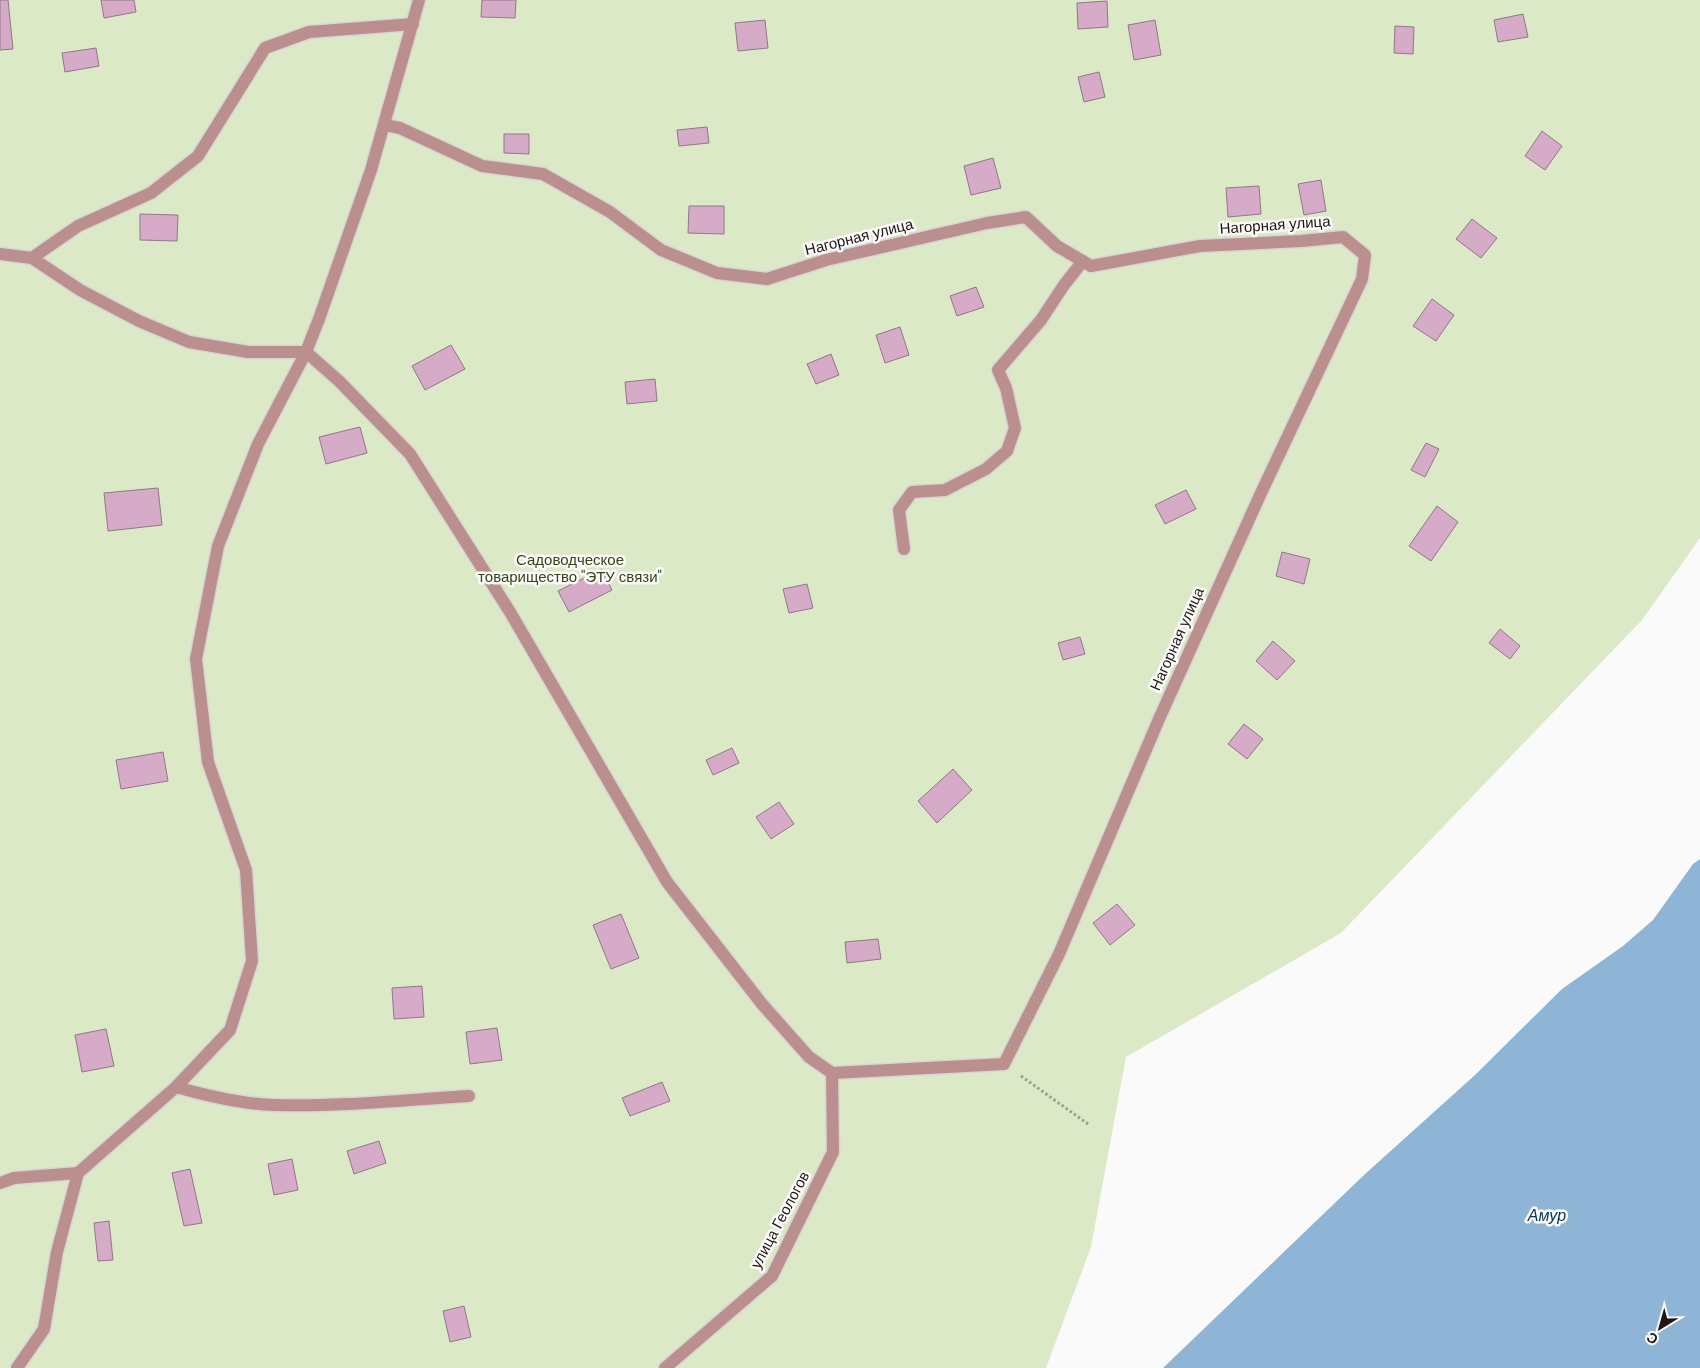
<svg xmlns="http://www.w3.org/2000/svg" width="1700" height="1368" viewBox="0 0 1700 1368" font-family="'DM Sans',sans-serif">
	<style>
		.green { fill: #dce9c6 }
		.water { fill: #8eb5d5 }
		.building { fill: #d5abc8; stroke: #927689 }
		.lines { fill: none; stroke-linecap: round; stroke-linejoin: round }
		.lane-casing { stroke: #d7d5d5; stroke-width: 15 }
		.street-casing { stroke: #d7d5d5; stroke-width: 15 }
		.path { stroke: #9f9a98; stroke-width: 3; stroke-dasharray: 2.5 2.5; stroke-linecap: butt }
		.lane { stroke: #bc8f8f; stroke-width: 12 }
		.street { stroke: #bc8f8f; stroke-width: 12 }
		.labels { text-anchor: middle; dominant-baseline: central; stroke-width: 5; stroke-linejoin: round; paint-order: stroke }
		.street-label { font-size: 15px; fill: #211510; stroke: #fafafa }
		.park-label { font-size: 15px; fill: #374413; stroke: #fafafa }
		.water-label { font-size: 16px; font-style: italic; fill: #053655; stroke: #fafafa }
	</style>
	<rect width="100%" height="100%" fill="#fafafa"/>
	<!-- green -->
	<path class="green" d="M0,0H1700V538L1642,620L1341,933L1126,1057L1091,1247L1046,1368H0Z"/>
	<!-- water -->
	<path class="water" d="M1700,859V1368H1163L1364,1175L1475,1075L1562,989L1623,946L1653,920L1693,864Z"/>
	<!-- building -->
	<path class="building" d="M0,0H8L13,49L0,50Z
		M101,0H134L136,12L104,18Z
		M482,0H516L515,18L481,17Z
		M1107,1L1108,27L1078,29L1077,3Z
		M1523,14L1528,37L1498,42L1494,20Z
		M765,20L768,48L738,51L735,23Z
		M1155,20L1161,55L1134,60L1128,25Z
		M1395,26L1414,27L1413,54L1394,53Z
		M96,48L99,66L65,72L62,53Z
		M1099,72L1105,97L1084,102L1078,77Z
		M707,127L709,143L679,146L677,130Z
		M1542,131L1562,146L1545,170L1525,156Z
		M504,134H529V154L504,153Z
		M993,158L1001,188L971,195L964,166Z
		M1321,180L1326,211L1304,215L1298,184Z
		M1259,186L1261,214L1228,217L1226,188Z
		M689,206H724V234L688,233Z
		M140,214L178,215L177,241L140,240Z
		M1472,219L1497,238L1481,258L1456,239Z
		M976,287L984,307L957,316L950,296Z
		M1432,299L1454,315L1436,341L1413,326Z
		M900,327L909,355L885,363L876,335Z
		M451,345L465,369L425,390L412,366Z
		M831,354L839,375L816,384L807,364Z
		M655,379L657,401L627,404L625,382Z
		M360,427L367,453L326,464L319,437Z
		M1426,443L1439,449L1425,477L1411,470Z
		M158,488L162,525L108,531L104,493Z
		M1186,490L1196,509L1165,524L1155,505Z
		M1437,506L1458,522L1431,561L1409,546Z
		M1282,552L1310,559L1304,584L1276,576Z
		M602,569L612,590L569,612L558,591Z
		M807,584L813,608L789,613L783,589Z
		M1500,629L1520,646L1510,659L1489,643Z
		M1080,637L1085,654L1063,660L1058,643Z
		M1273,641L1295,661L1277,680L1256,661Z
		M1244,724L1263,739L1247,759L1228,744Z
		M732,748L739,763L713,775L706,760Z
		M163,752L168,781L121,789L116,760Z
		M953,769L972,790L937,823L918,801Z
		M779,802L794,824L771,839L756,817Z
		M1117,904L1135,925L1110,945L1093,923Z
		M621,914L639,958L611,969L593,925Z
		M878,939L881,959L847,963L845,942Z
		M422,986L424,1017L394,1019L392,988Z
		M497,1028L502,1060L470,1064L466,1032Z
		M106,1029L114,1066L82,1072L75,1035Z
		M662,1082L670,1101L630,1116L622,1098Z
		M379,1141L386,1163L354,1174L347,1151Z
		M292,1159L298,1190L274,1195L268,1164Z
		M190,1169L202,1223L184,1226L172,1173Z
		M109,1221L113,1260L98,1261L94,1223Z
		M464,1306L471,1337L450,1342L443,1311Z"/>
	<g class="lines">
		<defs>
			<path id="lane" d="M0,254L32,258L78,226L151,193L198,156L265,48L309,32L413,24
				M32,258L80,290L139,321L189,342L248,352H306L339,381L410,454L510,612L667,882L762,1004L809,1057L832,1073L1004,1064L1059,954L1159,719L1261,493L1362,279L1365,255L1343,237L1301,241L1200,246L1091,266L1057,246L1026,217L987,223L826,260L767,279L717,273L661,250L610,212L543,174L482,166L400,128L385,125
				M904,549L899,510L912,492L945,490L986,469L1007,451L1015,428L1006,388L998,370L1041,320L1064,285L1083,261
				M176,1087C208,1096 241,1104 274,1105C339,1107 404,1100 469,1096
				M0,1183L14,1178L78,1173
				M665,1368L772,1276L833,1152L832,1073"/>
			<path id="street" d="M17,1368L44,1329L57,1252L78,1173L176,1087L230,1030L252,961L246,870L208,762L196,659L218,546L258,444L306,352L319,319L371,170L419,0"/>
		</defs>
		<!-- lane casing -->
		<use href="#lane" class="lane-casing"/>
		<!-- street casing -->
		<use href="#street" class="street-casing"/>
		<!-- path -->
		<path class="path" d="M1021,1076L1088,1124"/>
		<!-- lane -->
		<use href="#lane" class="lane"/>
		<!-- street -->
		<use href="#street" class="street"/>
	</g>
	<g class="labels">
		<!-- street labels -->
		<g class="street-label">
			<text transform="translate(1275 225) rotate(-4)">Нагорная улица</text>
			<text transform="translate(859 237) rotate(-14)">Нагорная улица</text>
			<text transform="translate(1177 639) rotate(-66)">Нагорная улица</text>
			<text transform="translate(780 1220) rotate(-62)">улица Геологов</text>
		</g>
		<!-- park labels -->
		<g class="park-label">
			<text x="570" y="560">Садоводческое<tspan x="570" dy="17">товарищество "ЭТУ связи"</tspan></text>
		</g>
		<!-- water labels -->
		<g class="water-label">
			<text x="1547" y="1215">Амур</text>
		</g>
	</g>
	<!-- north arrow -->
	<g transform="translate(1660 1328) rotate(217)" stroke="#fafafa" stroke-width="4" paint-order="stroke">
	<path d="M0-4L9 19L0 12L-9 19Z" fill="#211510"/>
	<text y="-8" font-size="14" font-weight="bold" text-anchor="middle" fill="#211510">С</text>
	</g>
</svg>
